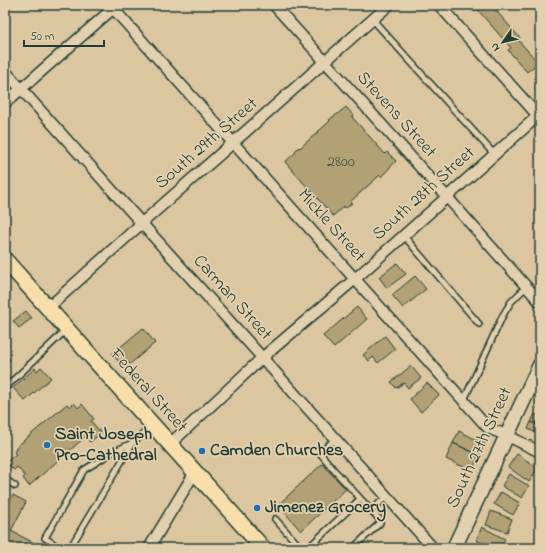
<svg xmlns="http://www.w3.org/2000/svg" width="545" height="553" viewBox="0 0 545 553" font-family="'Indie Flower',sans-serif">
	<style>
		.building { fill: #b3a176; stroke: #1f3d34 }
		.lines { fill: none; stroke-linecap: round; stroke-linejoin: round }
		.service-casing { stroke: #1f3d34; stroke-width: 8 }
		.minor-casing { stroke: #1f3d34; stroke-width: 13 }
		.secondary-casing { stroke: #1f3d34; stroke-width: 17 }
		.primary-casing { stroke: #1f3d34; stroke-width: 18 }
		.service { stroke: #e3d0ae; stroke-width: 5 }
		.minor { stroke: #e3d0ae; stroke-width: 10 }
		.secondary { stroke: #e3d0ae; stroke-width: 14 }
		.primary { stroke: #f8deab; stroke-width: 15 }
		.poi-dot { fill: #1f6fb2; stroke: #e3d0ae; stroke-width: 1.5 }
		.labels { text-anchor: middle; dominant-baseline: central; stroke-width: 3.5; stroke-linejoin: round; paint-order: stroke }
		.number-label { font-size: 16px; fill: #445644 }
		.street-label { font-size: 18px; fill: #1f3d34; stroke: #e3d0ae }
		.poi-label { font-size: 18px; font-weight: bold; fill: #1f3d34; stroke: #e3d0ae; text-anchor: start }
	</style>
	<rect width="100%" height="100%" fill="#dbc6a0"/>
	<filter id="ink" filterUnits="userSpaceOnUse"><feTurbulence type="fractalNoise" baseFrequency=".025" numOctaves="2"/><feDisplacementMap in="SourceGraphic" scale="8" xChannelSelector="R" yChannelSelector="G"/><feConvolveMatrix kernelMatrix="1 2 1 2 8 2 1 2 1" color-interpolation-filters="sRGB"/></filter>
	<g filter="url(#ink)">
		<!-- building -->
		<path class="building" d="M468,5H491L521,39L519,41L536,60L540,56V73L534,66L527,72L508,50L511,48L477,9L474,12Z
			M346,107L354,116L352,117L385,154L387,152L396,161L381,177L380,175L350,202L352,203L346,208L344,206L333,216L285,162L296,152L295,151L299,147L300,148L330,121L329,120L334,116H335Z
			M397,263L406,274L387,288L379,277Z
			M415,276L426,289L403,308L392,295Z
			M357,307L367,319L334,348L323,336Z
			M26,311L32,318L19,328L13,321Z
			M143,328L155,343L130,364L125,359L120,363L112,354Z
			M385,336L395,349L378,363L373,357L369,361L363,355Z
			M5,356L10,359L5,368Z
			M411,366L421,378L408,388L404,383L396,388L391,382Z
			M41,367L51,378L25,401L13,388L35,368L37,371Z
			M427,383L439,395L421,412L410,399Z
			M74,403L78,408L82,404L94,419L91,421L101,433L90,442L85,437L29,486L23,478L25,476L17,467L14,470L6,462L16,454L14,452L16,449L15,448L67,404L70,407Z
			M539,403H540V411L537,409Z
			M535,414L540,417V426L531,422Z
			M531,422L540,426V435L528,429Z
			M459,431L485,444L479,455L453,443Z
			M453,443L479,455L472,471L446,459Z
			M517,454L538,468L529,482L508,467Z
			M322,464L346,489L301,531L278,505Z
			M509,474L529,486L522,498L502,486Z
			M501,492L520,503L513,515L494,504Z
			M13,495L26,502L11,531L44,548H5V511Z
			M491,511L512,519L507,532L486,525Z
			M482,527L505,539L500,548H492L476,540Z"/>
		<g class="lines">
			<defs>
				<path id="service" d="M373,20L494,154
					M404,236L479,324
					M5,388L66,330
					M464,400L503,315L511,302L526,287
					M335,439L320,453L334,470L380,520V523L353,548
					M5,479L15,486
					M371,511L387,496
					M275,519L301,548
					M60,548L45,538L84,470L113,452L132,443L153,426
					M70,548L132,444
					M308,548L360,499"/>
				<path id="minor" d="M110,5L488,428L506,435L540,452
					M274,5L447,197L540,302
					M439,5L540,118
					M5,71L433,548
					M5,103L117,5
					M48,308L142,223L389,5
					M170,444L262,358L355,279L540,114
					M149,548L195,472"/>
				<path id="secondary" d="M454,548L540,365"/>
				<path id="primary" d="M5,260L263,548"/>
			</defs>
			<!-- service casing -->
			<use href="#service" class="service-casing"/>
			<!-- minor casing -->
			<use href="#minor" class="minor-casing"/>
			<!-- secondary casing -->
			<use href="#secondary" class="secondary-casing"/>
			<!-- primary casing -->
			<use href="#primary" class="primary-casing"/>
			<!-- service -->
			<use href="#service" class="service"/>
			<!-- minor -->
			<use href="#minor" class="minor"/>
			<!-- secondary -->
			<use href="#secondary" class="secondary"/>
			<!-- primary -->
			<use href="#primary" class="primary"/>
		</g>
	</g>
	<!-- markers -->
	<g class="poi-dot">
		<circle cx="47" cy="445" r="4"/>
		<circle cx="202" cy="451" r="4"/>
		<circle cx="257" cy="508" r="4"/>
	</g>
	<g class="labels">
		<!-- number labels -->
		<g class="number-label">
			<text x="341" y="162">2800</text>
		</g>
		<!-- street labels -->
		<g class="street-label">
			<text transform="translate(396 115) rotate(48)">Stevens Street</text>
			<text transform="translate(207 144) rotate(-41)">South 29th Street</text>
			<text transform="translate(424 194) rotate(-42)">South 28th Street</text>
			<text transform="translate(331 226) rotate(48)">Mickle Street</text>
			<text transform="translate(232 298) rotate(48)">Carman Street</text>
			<text transform="translate(148 391) rotate(48)">Federal Street</text>
			<text transform="translate(480 448) rotate(-65)">South 27th Street</text>
		</g>
		<!-- poi labels -->
		<g class="poi-label">
			<text x="55" y="435">Saint Joseph<tspan x="55" dy="21">Pro-Cathedral</tspan></text>
			<text x="210" y="451">Camden Churches</text>
			<text x="265" y="508">Jimenez Grocery</text>
		</g>
	</g>
	<!-- margin -->
	<rect width="545" height="553" fill="none" stroke="#e3d0ae" stroke-width="20"/>
	<rect x="10" y="10" width="525" height="533" fill="none" stroke="#1f3d34" stroke-width="1.5" filter="url(#ink)"/>
	<!-- north arrow -->
	<g transform="translate(503 42) rotate(236)" stroke="#e3d0ae" stroke-width="3" paint-order="stroke">
	<path d="M0-3L7 15L0 10L-7 15Z" fill="#1f3d34"/>
	<text y="-6" font-size="11" font-weight="bold" text-anchor="middle" fill="#1f3d34">N</text>
	</g>
	<!-- scale -->
	<path d="M24 40v6h80v-6" fill="none" stroke="#1f3d34" stroke-width="2"/>
	<text x="30" y="40" font-size="12" fill="#1f3d34" stroke="#e3d0ae" stroke-width="3" paint-order="stroke">50 m</text>
</svg>
